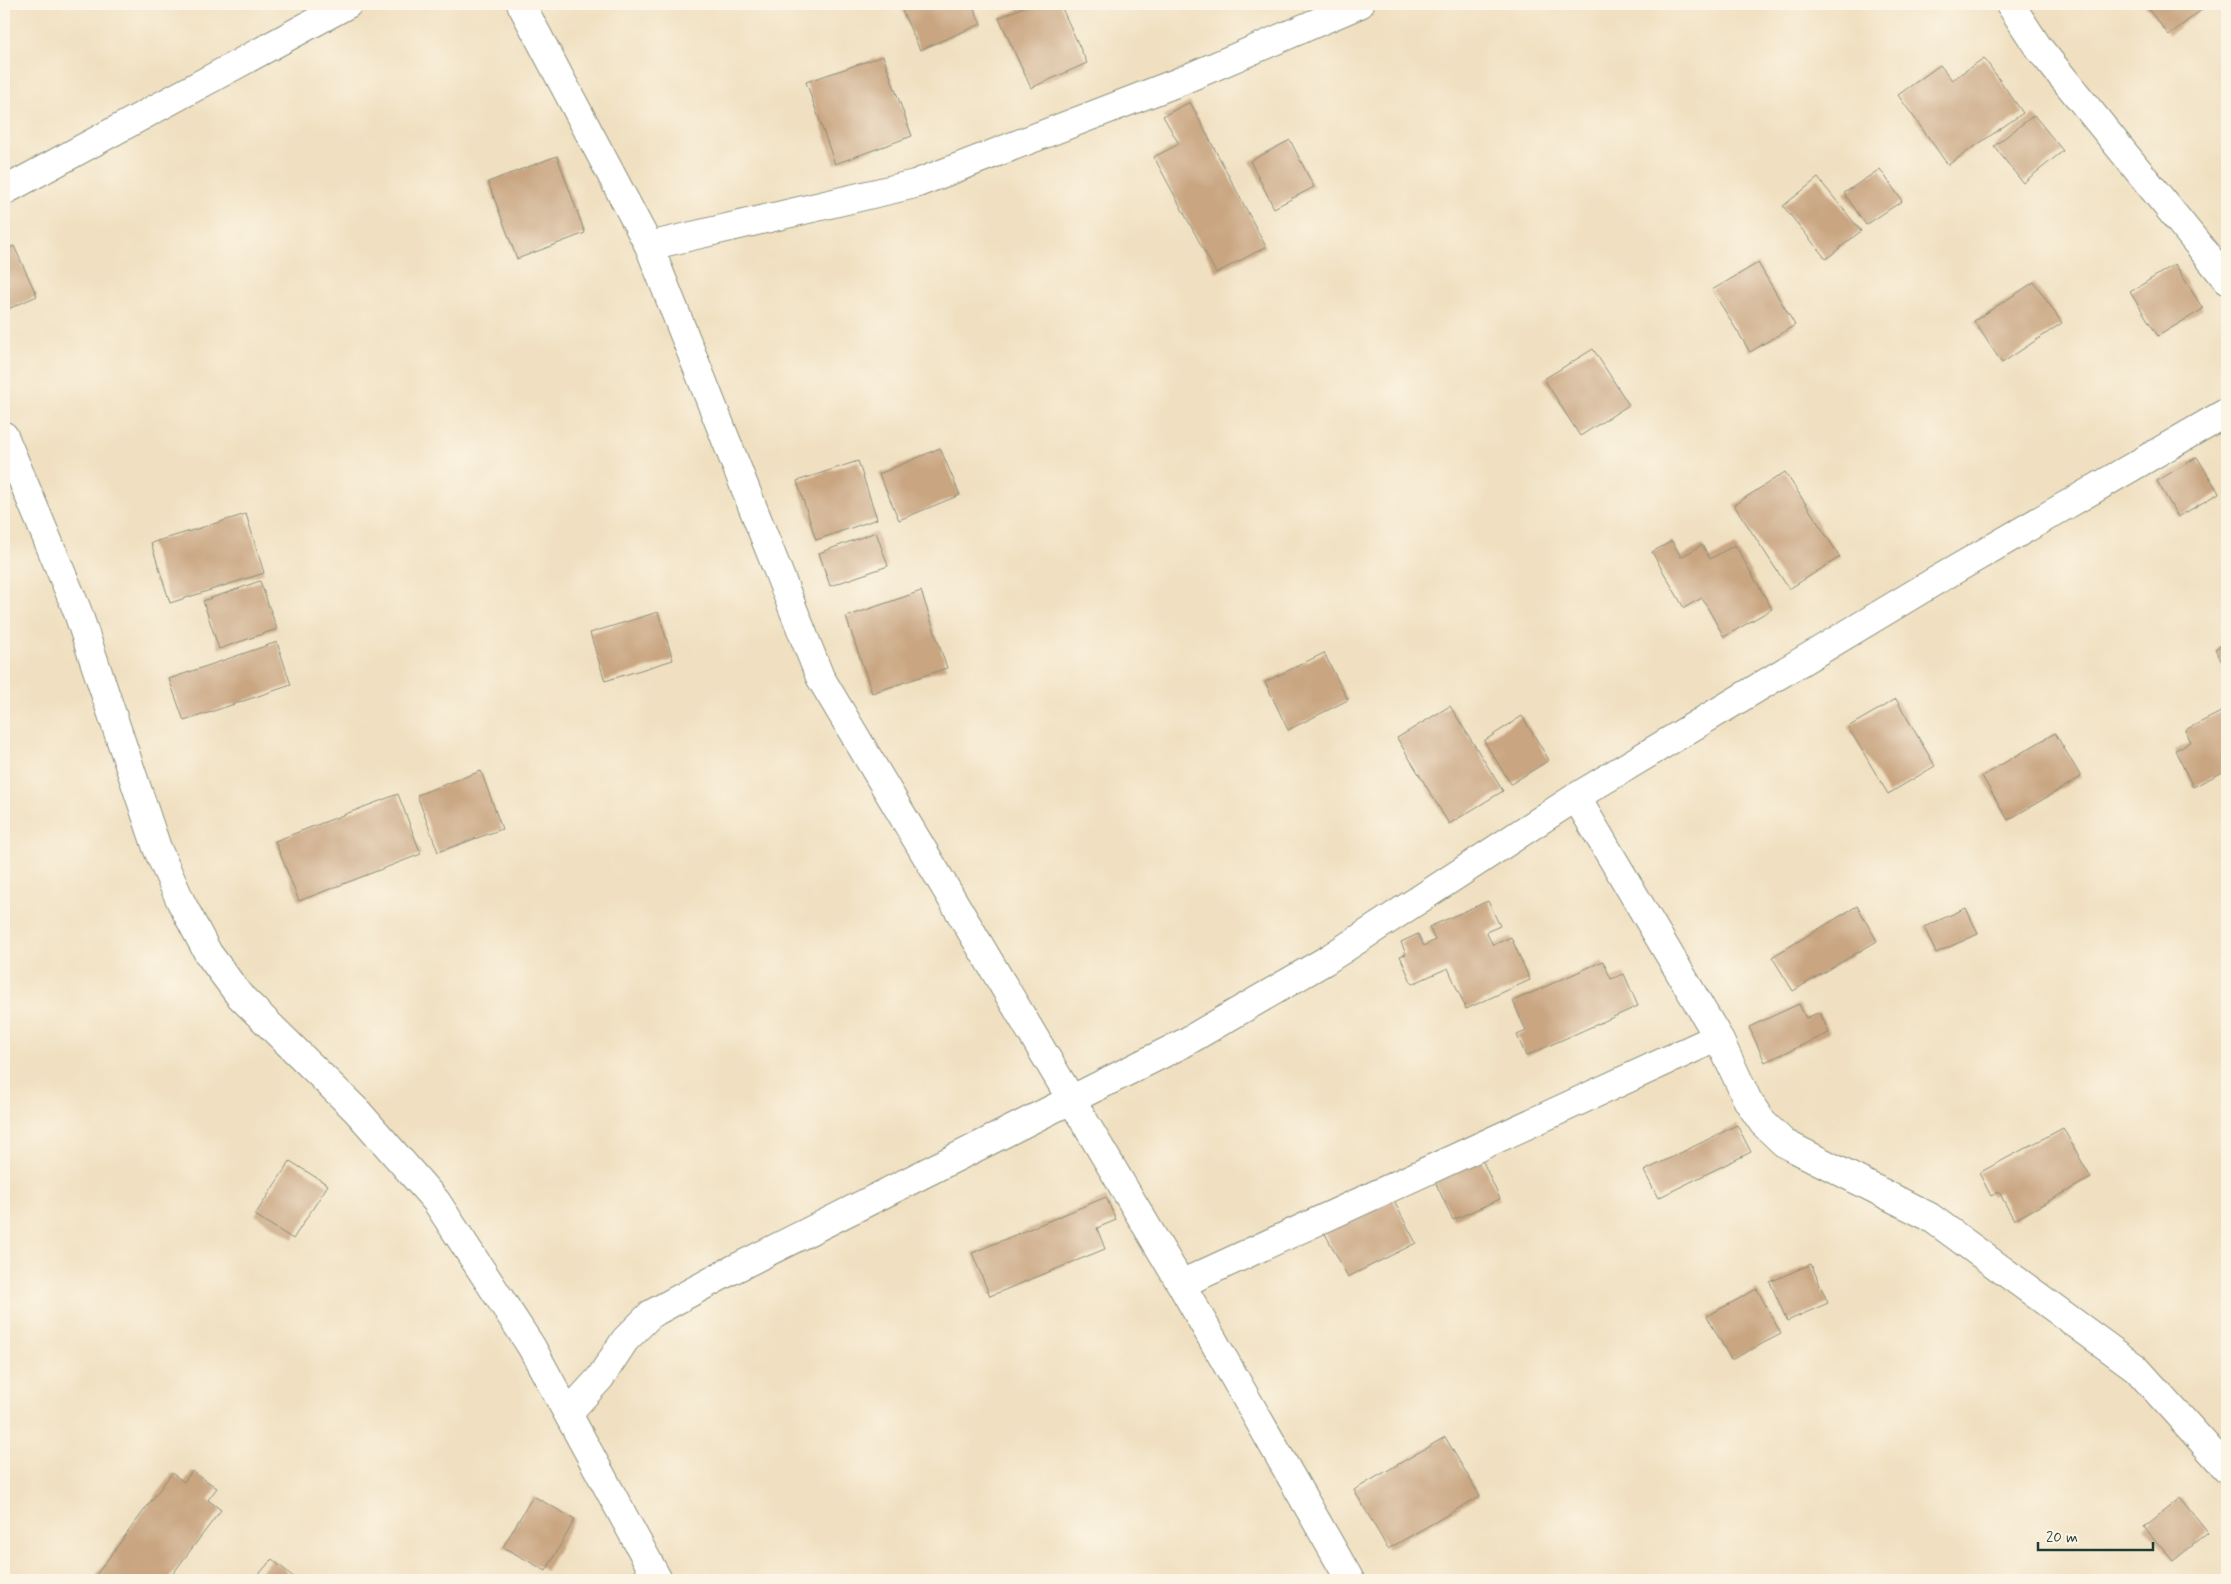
<svg xmlns="http://www.w3.org/2000/svg" width="2231" height="1584" viewBox="0 0 2231 1584" font-family="Mynerve,sans-serif">
	<style>
		.building { fill: #c9a581 }
		.lines { fill: none; stroke-linecap: round; stroke-linejoin: round }
		.street-casing { stroke: #888e7a; stroke-width: 30 }
		.street { stroke: #fff; stroke-width: 28 }
	</style>
	<rect width="100%" height="100%" fill="#fcf5e5"/>
	<filter id="ink" filterUnits="userSpaceOnUse"><feTurbulence type="fractalNoise" baseFrequency=".02" numOctaves="2"/><feDisplacementMap in="SourceGraphic" scale="10" xChannelSelector="R" yChannelSelector="G"/><feConvolveMatrix kernelMatrix="1 2 1 2 8 2 1 2 1" color-interpolation-filters="sRGB"/></filter>
	<filter id="wash" filterUnits="userSpaceOnUse"><feTurbulence type="fractalNoise" baseFrequency=".0096" numOctaves="4" result="noise"/><feDisplacementMap in="SourceGraphic" scale="20" xChannelSelector="R" yChannelSelector="G"/><feGaussianBlur stdDeviation="1.12" result="paint"/><feColorMatrix in="noise" values="0 0 0 0 0 0 0 0 0 0 0 0 0 0 0 0 0 1.4 0 .05"/><feComposite in="paint" operator="in"/></filter>
	<g filter="url(#wash)">
		<rect width="100%" height="100%" fill="#f0e0c1"/>
		<g id="blocks">
			<!-- building -->
			<path class="building" d="M899,4H972L981,24L920,50Z
				M1030,4H1060L1087,63L1031,88L999,18Z
				M2144,4H2209L2169,35Z
				M883,56L912,136L835,164L806,82Z
				M1984,58L2023,113L1948,165L1898,95L1940,65L1952,80Z
				M1190,102L1266,247L1216,273L1154,157L1179,144L1163,116Z
				M2034,115L2063,151L2023,183L1994,146Z
				M1290,140L1314,187L1274,208L1250,161Z
				M557,156L585,233L517,259L488,182Z
				M1880,169L1902,201L1866,225L1844,193Z
				M1818,178L1861,231L1826,259L1783,206Z
				M14,246L37,296L4,311V251Z
				M1758,263L1795,325L1750,352L1712,290Z
				M2175,264L2203,309L2158,336L2130,292Z
				M2034,282L2062,323L2002,363L1974,321Z
				M1593,349L1629,405L1580,436L1544,379Z
				M940,448L960,495L899,520L879,474Z
				M2197,457L2219,493L2178,517L2157,481Z
				M858,461L877,519L816,540L797,481Z
				M1785,472L1840,557L1789,589L1734,505Z
				M246,514L264,573L170,603L151,543Z
				M876,532L888,566L830,586L819,553Z
				M1672,541L1681,557L1702,545L1710,559L1735,545L1772,609L1724,637L1702,598L1684,608L1652,552Z
				M260,581L277,629L219,649L203,601Z
				M921,591L947,668L872,693L846,617Z
				M658,612L673,660L605,681L590,633Z
				M277,642L291,685L184,721L169,679Z
				M2227,642V671L2215,649Z
				M1324,653L1348,700L1288,730L1265,682Z
				M1896,699L1935,766L1888,794L1848,727Z
				M1450,706L1503,791L1449,824L1397,738Z
				M2227,709V770L2193,787L2175,750L2191,742L2185,730Z
				M1522,716L1549,760L1511,784L1484,741Z
				M2055,733L2081,777L2008,820L1982,776Z
				M481,771L502,829L438,852L417,795Z
				M398,794L421,854L299,901L275,841Z
				M1488,901L1500,926L1486,932L1493,945L1511,937L1530,980L1466,1009L1448,968L1412,984L1400,956L1406,954L1401,942L1418,934L1424,946L1435,940L1429,927Z
				M1857,906L1877,941L1793,991L1772,957Z
				M1966,908L1978,934L1936,953L1924,927Z
				M1603,961L1611,979L1624,974L1638,1006L1526,1056L1517,1035L1526,1031L1513,1001Z
				M1799,1004L1806,1018L1820,1012L1829,1033L1765,1062L1749,1027Z
				M1737,1125L1751,1152L1658,1198L1644,1171Z
				M2063,1128L2091,1178L2014,1220L1999,1192L1991,1196L1979,1173Z
				M1479,1153L1500,1199L1453,1220L1432,1175Z
				M290,1161L328,1185L293,1239L255,1215Z
				M1389,1192L1416,1243L1348,1277L1321,1226Z
				M1106,1197L1116,1220L1097,1228L1105,1249L990,1296L972,1253Z
				M1811,1264L1828,1303L1787,1321L1770,1282Z
				M1757,1289L1781,1334L1731,1360L1707,1316Z
				M1445,1437L1480,1496L1388,1549L1354,1490Z
				M192,1471L217,1488L208,1500L221,1510L168,1580H103L96,1575L172,1473L184,1482Z
				M533,1496L575,1519L546,1571L503,1547Z
				M2180,1498L2208,1533L2173,1561L2144,1527Z
				M272,1559L297,1580H254Z"/>
		</g>
	</g>
	<g filter="url(#ink)">
		<use href="#blocks" fill-opacity="0" stroke="#888e7a" stroke-width="1"/>
		<g class="lines">
			<defs>
				<path id="street" d="M521,4L649,246L820,677L1181,1284L1350,1580
					M2010,4L2038,47L2227,280
					M4,191L348,4
					M649,246L915,184L1176,83L1360,4
					M4,436L77,610L157,848L181,902L208,953L239,995L357,1111L436,1201L531,1346L658,1580
					M1576,797L1718,1037L1748,1101L1763,1123L1784,1143L1930,1217L2136,1368L2227,1469
					M1181,1284L1718,1037
					M569,1412L600,1378L625,1340L651,1314L732,1270L1184,1043L1325,961L1576,797L1932,583L2227,412"/>
			</defs>
			<!-- street casing -->
			<use href="#street" class="street-casing"/>
			<!-- street -->
			<use href="#street" class="street"/>
		</g>
	</g>
	<!-- margin -->
	<rect width="2231" height="1584" fill="none" stroke="#fcf5e5" stroke-width="20"/>
	<!-- scale -->
	<path d="M2038 1542v8h115v-8" fill="none" stroke="#1f3d34" stroke-width="2.5"/>
	<text x="2046" y="1542" font-size="15" fill="#1f3d34" stroke="#fcf5e5" stroke-width="4" paint-order="stroke">20 m</text>
</svg>
